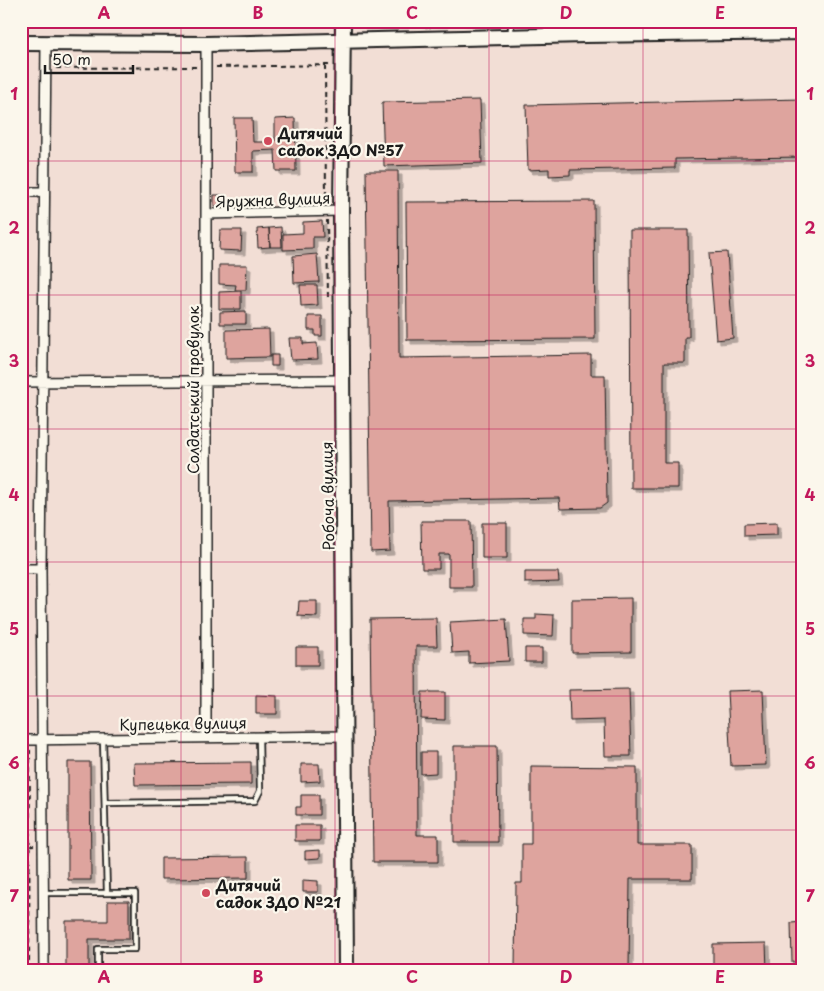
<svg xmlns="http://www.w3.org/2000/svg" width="824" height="991" viewBox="0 0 824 991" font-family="'Playpen Sans',sans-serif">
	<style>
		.building { fill: #dea49e; stroke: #1c1c1c; filter: url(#shadow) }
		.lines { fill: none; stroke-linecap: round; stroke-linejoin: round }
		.lane-casing { stroke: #1c1c1c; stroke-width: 8 }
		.street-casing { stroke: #1c1c1c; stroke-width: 12 }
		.secondary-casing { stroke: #1c1c1c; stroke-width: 18 }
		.path { stroke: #1c1c1c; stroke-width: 2; stroke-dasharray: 5 4; stroke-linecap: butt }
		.lane { stroke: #fbf7ec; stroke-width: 4.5 }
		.street { stroke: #fbf7ec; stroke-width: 9 }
		.secondary { stroke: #fbf7ec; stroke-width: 14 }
		.grid { fill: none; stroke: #c2185b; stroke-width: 1; stroke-opacity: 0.55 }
		.poi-dot { fill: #d1495b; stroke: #fbf7ec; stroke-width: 2 }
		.labels { text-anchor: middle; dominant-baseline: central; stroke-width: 4.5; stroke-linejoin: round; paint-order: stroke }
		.poi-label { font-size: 15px; font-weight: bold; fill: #1c1c1c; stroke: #fbf7ec; text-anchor: start }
		.street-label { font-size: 15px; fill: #1c1c1c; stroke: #fbf7ec }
		.neatline { fill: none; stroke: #c2185b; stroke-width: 2 }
		.grid-label { font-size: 16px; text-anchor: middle; font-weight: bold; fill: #c2185b }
	</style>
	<defs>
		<filter id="shadow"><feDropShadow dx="4" dy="4" stdDeviation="0" flood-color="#0004"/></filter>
	</defs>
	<rect width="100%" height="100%" fill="#f2ded5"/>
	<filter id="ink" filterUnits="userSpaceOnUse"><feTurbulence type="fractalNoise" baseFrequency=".02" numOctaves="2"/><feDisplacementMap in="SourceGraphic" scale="10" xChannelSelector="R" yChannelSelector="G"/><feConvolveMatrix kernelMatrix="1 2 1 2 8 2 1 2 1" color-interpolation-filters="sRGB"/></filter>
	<g filter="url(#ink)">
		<!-- building -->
		<path class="building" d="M803,99V157L675,159V168L570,170V175L549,176V169L528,170L526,105Z
			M480,100L482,163L384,166L382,102Z
			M234,118H252L253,142H275V119L295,118L296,171H276L275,150L253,151V172H235Z
			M366,171H398L399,358L591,355V375H605L607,503L600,508L560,509L559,498L389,501L390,551L371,552Z
			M214,195H226V206H214Z
			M594,201L595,339L407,340L406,202Z
			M322,221L323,237H313V249L283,250V234L303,233V222Z
			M281,227L282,247H270L269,228Z
			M269,228L270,247L258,248L257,229Z
			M220,230H242L241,251L219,250Z
			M630,230H688L689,337H685V363H664V463H678V488H631Z
			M727,252L733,338L716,340L709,253Z
			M317,254L319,282L294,283L293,256Z
			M219,265H247L246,290H235L236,285L219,284Z
			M300,285H317L318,305L301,306Z
			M241,291V309H219V292Z
			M246,311V324H220V312Z
			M308,316H322V336H315V330H308Z
			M269,329L270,357L226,358V330Z
			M289,338H303V344L317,343L318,359L291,360Z
			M271,355H278V366H271Z
			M421,521H471L472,587H449V554H439V569H422Z
			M482,523H507V558H482Z
			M777,523V535L744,536V524Z
			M525,572H558L559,582L525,583Z
			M631,598V652L572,653V599Z
			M299,601H317V617L298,616Z
			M536,614L554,615L553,636L524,635V619H536Z
			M801,617H803V812Z
			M436,618L437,646H416L417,835H438V862H373L370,619Z
			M506,619L509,661L469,663V652L452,653L450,622Z
			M296,647H318V665H296Z
			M525,648H542V662H525Z
			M629,689L631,756H605L604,720L570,721L569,690Z
			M763,690L766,765L731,766L727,691Z
			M422,692H445V720L421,719Z
			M256,695L277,696V714H256Z
			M454,746H497L498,842H454Z
			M421,752H436V773L421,774Z
			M68,762H90L91,880H68Z
			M251,762V784L135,785L134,763Z
			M301,764H319L320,781L301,782Z
			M531,766L637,767V845H692V879H630L629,970H515L516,883H522V844H531Z
			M301,795H319V815H296V807H301Z
			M295,825H320V841H295Z
			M320,850V858L305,859V851Z
			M21,853H25V877H21Z
			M248,857V878L161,879V858Z
			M303,880L318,881V892H303Z
			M108,901H129V939H89V970H66V921H108Z
			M803,922V962H792L791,923Z
			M766,943L767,970H713V944Z"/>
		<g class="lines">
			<defs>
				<path id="lane" d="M511,21V35
					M585,21V32
					M103,739L107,893
					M105,803L255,801L260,791L259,737
					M45,893H135V949H98V970"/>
				<path id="street" d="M206,44V737
					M21,192H44
					M206,214L341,211
					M21,382L342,380
					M21,569H41
					M21,740L345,736
					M44,970L41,569L46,42"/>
				<path id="secondary" d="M343,21L341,211L346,970
					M21,43L206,44L585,35L803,32"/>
			</defs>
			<!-- lane casing -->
			<use href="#lane" class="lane-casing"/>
			<!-- street casing -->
			<use href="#street" class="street-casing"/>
			<!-- secondary casing -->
			<use href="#secondary" class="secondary-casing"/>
			<!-- path -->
			<path class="path" d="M325,65L326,200
				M216,67L329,65
				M56,68L197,67
				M327,220L328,300
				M21,847L34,846
				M29,970L30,750"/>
			<!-- lane -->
			<use href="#lane" class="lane"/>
			<!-- street -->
			<use href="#street" class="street"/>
			<!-- secondary -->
			<use href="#secondary" class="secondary"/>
		</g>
	</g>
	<!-- grid -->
	<path class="grid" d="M181,21V970M335,21V970M489,21V970M643,21V970M21,161H803M21,295H803M21,429H803M21,562H803M21,696H803M21,830H803"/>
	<!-- markers -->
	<g class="poi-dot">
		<circle cx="268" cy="141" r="5"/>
		<circle cx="206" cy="893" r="5"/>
	</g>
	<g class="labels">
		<!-- poi labels -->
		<g class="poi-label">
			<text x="278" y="132">Дитячий<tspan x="278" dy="17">садок ЗДО №57</tspan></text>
			<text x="216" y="884">Дитячий<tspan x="216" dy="17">садок ЗДО №21</tspan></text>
		</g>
		<!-- street labels -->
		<g class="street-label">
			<text transform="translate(273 199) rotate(-2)">Яружна вулиця</text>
			<text transform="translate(192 390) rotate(-90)">Солдатський провулок</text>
			<text transform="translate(327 496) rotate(-91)">Робоча вулиця</text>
			<text transform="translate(183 723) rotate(-1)">Купецька вулиця</text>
		</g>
	</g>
	<!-- margin -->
	<rect width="824" height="991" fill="none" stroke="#fbf7ec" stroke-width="55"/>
	<!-- scale -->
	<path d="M45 65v8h88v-8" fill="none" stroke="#1c1c1c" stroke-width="2.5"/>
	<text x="52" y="65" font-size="15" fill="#1c1c1c" stroke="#fbf7ec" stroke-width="4" paint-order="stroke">50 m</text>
	<rect x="28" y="28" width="768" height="936" class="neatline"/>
	<g class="grid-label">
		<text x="104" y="19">A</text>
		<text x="258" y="19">B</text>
		<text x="412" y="19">C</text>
		<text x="566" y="19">D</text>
		<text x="720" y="19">E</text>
		<text x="14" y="100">1</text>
		<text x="810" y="100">1</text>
		<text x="14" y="234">2</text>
		<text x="810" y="234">2</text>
		<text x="14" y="367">3</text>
		<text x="810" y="367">3</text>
		<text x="14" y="501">4</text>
		<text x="810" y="501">4</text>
		<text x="14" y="635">5</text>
		<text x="810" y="635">5</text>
		<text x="14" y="769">6</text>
		<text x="810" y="769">6</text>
		<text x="14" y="902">7</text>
		<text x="810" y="902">7</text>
		<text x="104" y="983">A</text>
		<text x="258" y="983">B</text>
		<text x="412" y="983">C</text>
		<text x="566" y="983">D</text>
		<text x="720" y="983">E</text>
	</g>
</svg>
